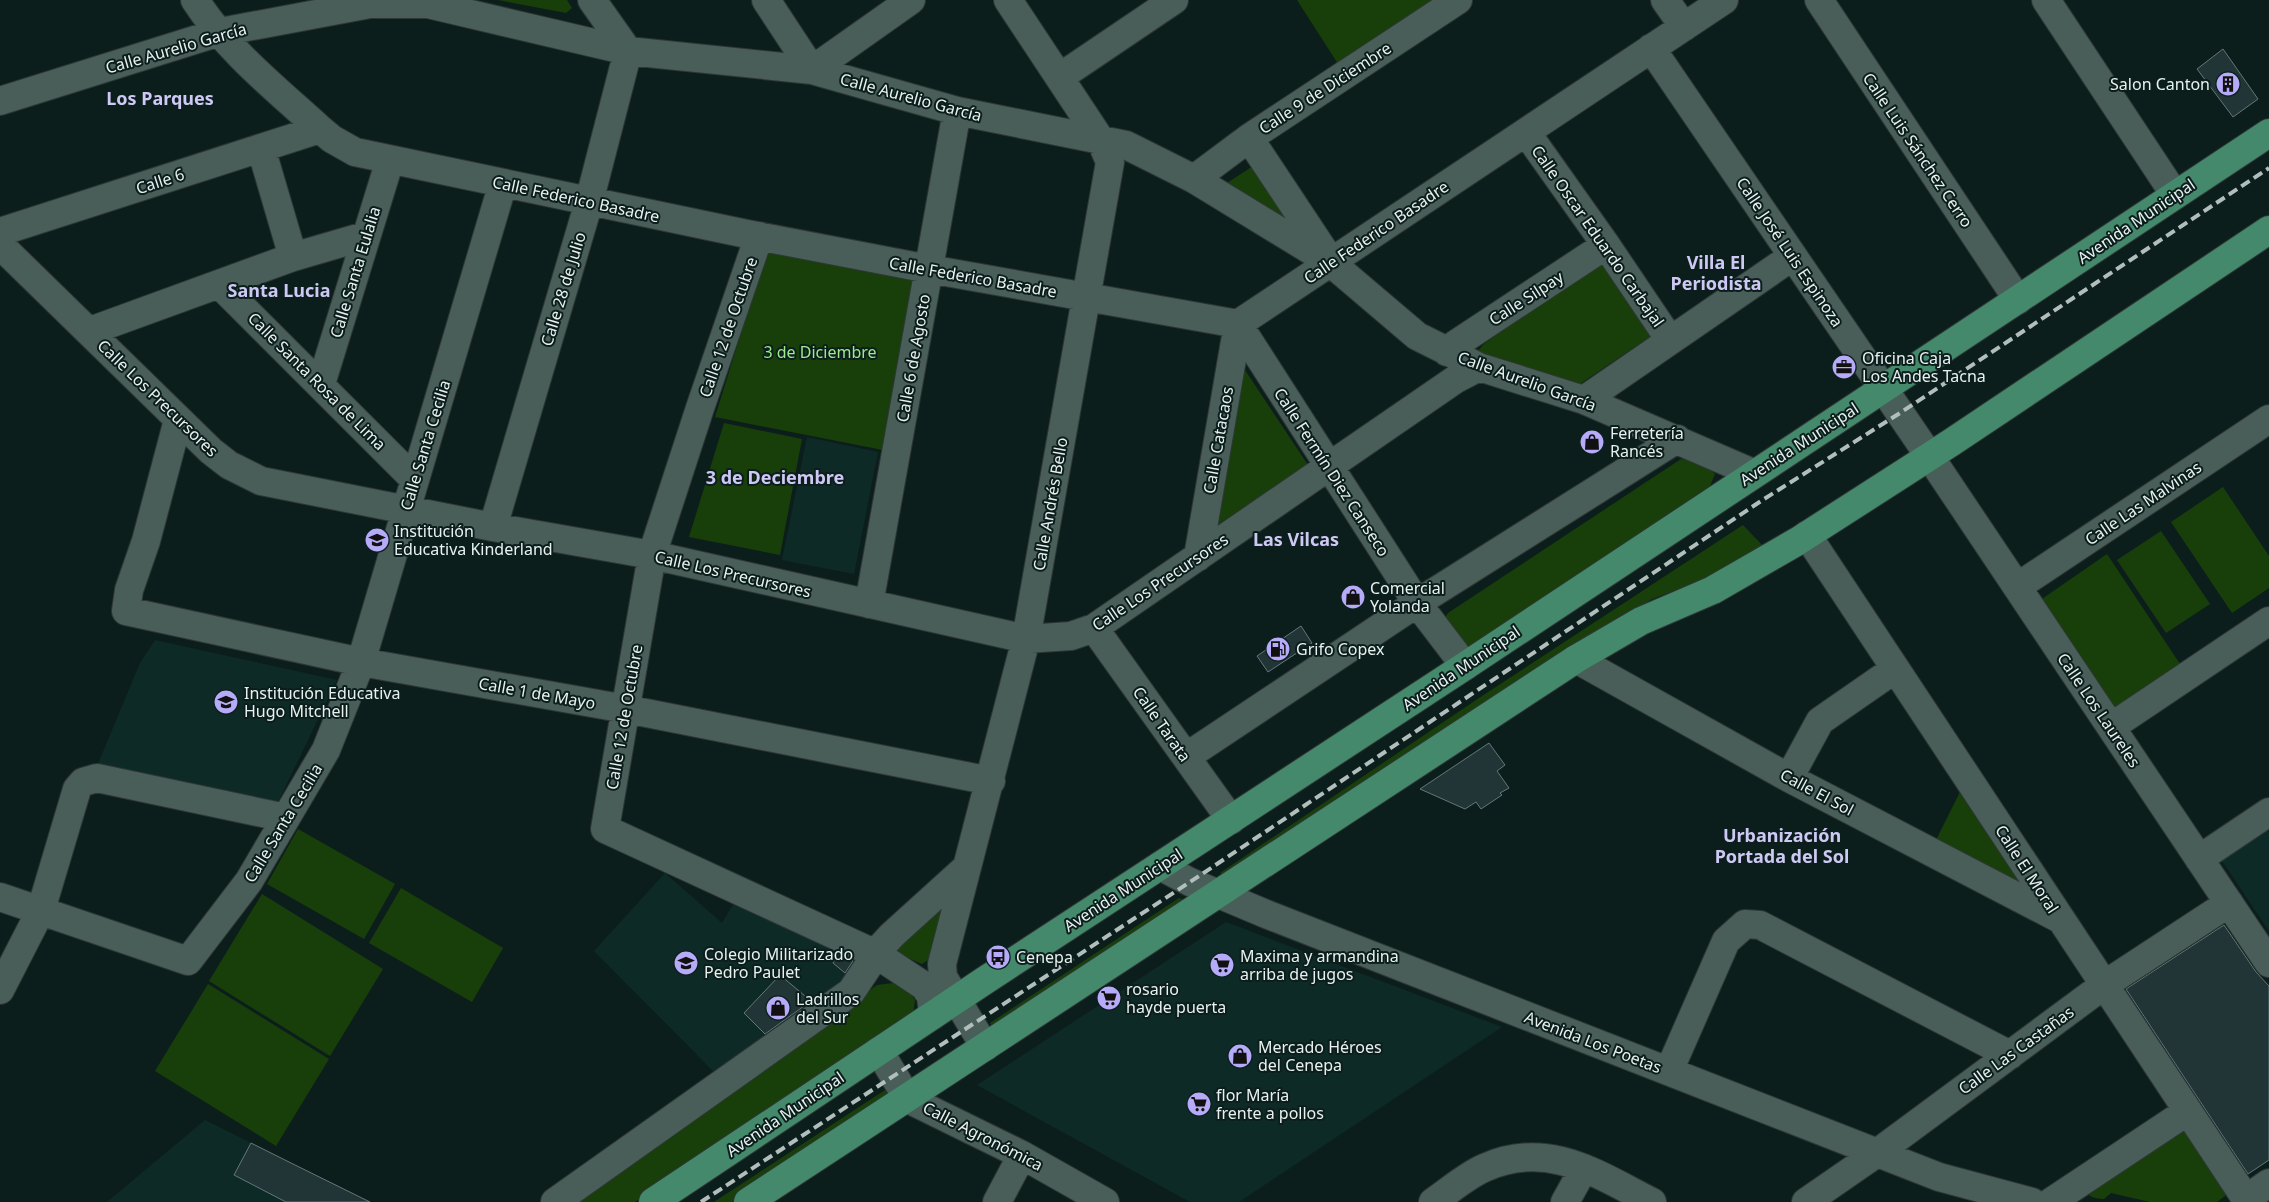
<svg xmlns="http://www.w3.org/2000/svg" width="2269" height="1202" viewBox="0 0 2269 1202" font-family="'Noto Sans',sans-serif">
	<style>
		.built { fill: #0e2a26 }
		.green { fill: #183f0a }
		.building { fill: #213436; stroke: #63787a }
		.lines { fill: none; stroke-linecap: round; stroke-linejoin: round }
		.minor-casing { stroke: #2e3735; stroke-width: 30 }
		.major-casing { stroke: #2e3735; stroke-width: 30 }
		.minor { stroke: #495d59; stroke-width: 28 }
		.major { stroke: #44896c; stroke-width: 28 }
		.rail { stroke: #b1bebc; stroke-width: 4; stroke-dasharray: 10 5; stroke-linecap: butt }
		.labels { text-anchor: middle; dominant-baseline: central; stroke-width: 4; stroke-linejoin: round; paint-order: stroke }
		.street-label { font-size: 16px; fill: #e7f2f0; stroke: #0c1e1c }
		.poi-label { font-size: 16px; fill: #e7f2f0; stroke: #0c1e1c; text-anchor: start }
		.park-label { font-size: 16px; fill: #9eeb89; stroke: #0c1e1c }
		.neighbourhood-label { font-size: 18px; font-weight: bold; fill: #cec9f4; stroke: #0c1e1c }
	</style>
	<rect width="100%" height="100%" fill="#0c1e1c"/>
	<!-- built -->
	<path class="built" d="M807,437L878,452L854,574L782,560Z
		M155,640L337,680L278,802L97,766L140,663Z
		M2269,822V931L2218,855Z
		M665,873L722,923L735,901L859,957L862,966L717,1075L594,951Z
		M1226,922L1502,1027L1239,1202H1190L977,1085Z
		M205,1120L370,1202H107Z"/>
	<!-- green -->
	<path class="green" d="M498,0H567L572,8L566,13Z
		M1297,0H1445L1342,70Z
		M1253,166L1290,223L1227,183Z
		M772,249L915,273L888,451L715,417L766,253Z
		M1601,259L1651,336L1571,390L1475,354L1484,344Z
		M1243,367L1308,465L1214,527Z
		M724,423L802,439L780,555L689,537Z
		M1681,459L1702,462L1715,474L1710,486L1474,645L1466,647L1443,620L1448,613Z
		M2223,487L2269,556V588L2232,613L2171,522Z
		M1743,525L1765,548L1717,575L1652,599L1226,877L1220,873L1482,696Z
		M2161,531L2210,604L2166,633L2117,560Z
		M2107,554L2184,670L2114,716L2039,601Z
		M1960,792L2021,884L1933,846Z
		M298,829L395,884L364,939L267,884Z
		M401,888L503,948L472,1002L369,943Z
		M262,894L383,969L330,1056L209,981Z
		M1179,898L1190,903L994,1030L990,1023Z
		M944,901L931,958L922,964L899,954L896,949Z
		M893,983L910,992L915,1000L913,1015L635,1202H580L877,985Z
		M208,984L329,1059L276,1146L155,1071Z
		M885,1090L891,1098L732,1202H714Z
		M2187,1128L2225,1185V1196L2217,1202H2150L2111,1193L2104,1199C2097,1198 2091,1199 2087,1192Z"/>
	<!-- building -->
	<path class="building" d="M2223,49L2258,99L2233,117L2197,69Z
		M1301,626L1312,643L1268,672L1257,656Z
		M1489,743L1505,765L1497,771L1509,788L1500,793L1502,795L1481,809L1476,802L1465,809L1420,789Z
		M2224,925L2256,972L2269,986V1160L2248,1174L2126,989Z
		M837,953L853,961L845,973L833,963Z
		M780,975L811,1001L765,1034L744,1013Z
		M251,1143L291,1163L370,1202H286L234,1175Z"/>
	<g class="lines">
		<defs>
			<path id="minor" d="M195,0C227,50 276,89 320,129L332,139L355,152L747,234L929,269L1238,324L1724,0
				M766,0L812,70
				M1665,0L1684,27
				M1819,0L2018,300
				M2046,0L2175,195
				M1651,48L1930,457L2269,963
				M812,70L911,0
				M1060,77L1174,0
				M0,101L220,32L370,4H428L628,51L812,70L957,111L1126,145L1194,179L1330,262L1417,336L1479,367L1584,400L1753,473
				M1526,132L1606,245L1670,340
				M1249,138L1326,254
				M261,148L293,257
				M1194,179L1249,138L1458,0
				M0,232L320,129
				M759,236L700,408L652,555L605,829L876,954L924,986L931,996L933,1015
				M0,245L211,451L229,465L261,481L493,527L652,555L1026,639L1071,636L1094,628L1456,379L1479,367
				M219,284L414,479
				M1238,324L1417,603L1465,666
				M90,331L293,257L365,236
				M1447,352L1456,344L1606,245
				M321,384L390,160
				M1584,400L1793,256
				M178,420L146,541L129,590L126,611L361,662L626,709L991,781
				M493,527L589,202L628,51L592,0
				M1807,535L2246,1199
				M1198,557L1238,324
				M2017,587L2269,419
				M869,604L957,111
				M1094,628L1231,820
				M1576,659L1789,778L2060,919
				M2111,727L2269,621
				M1186,757L1417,603L1677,439
				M1789,778L1820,721L1895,669
				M2199,859L2269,812
				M1160,866L1190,882L1266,914L1939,1177L2032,1202
				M0,897L188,961L249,881L326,750L361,662L503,183
				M0,990L41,910L77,789L83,782L97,778L286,818
				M985,1047L943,977L942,964L1026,639L1110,162L1100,139L1008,0
				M879,1051L908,1099L1022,1155L1105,1202
				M1669,1071L1726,941L1745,924L1760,925L2010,1055
				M2246,1199L2269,1183
				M555,1202L851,992L881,947L892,935L967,867
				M997,1202L1022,1155
				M1433,1202C1449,1191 1466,1176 1484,1168C1547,1139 1597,1174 1652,1202
				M1565,1202L1584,1168
				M1806,1202L1877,1153L2104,985L2229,903
				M2051,1202L2188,1111"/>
			<path id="major" d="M653,1202L984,981L1465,666L2269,133
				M748,1202L1576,659L1641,621L1713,590L1798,541L1952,442L2269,230"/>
		</defs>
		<!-- minor casing -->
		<use href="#minor" class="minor-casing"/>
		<!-- major casing -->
		<use href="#major" class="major-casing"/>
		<!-- minor -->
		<use href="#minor" class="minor"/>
		<!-- major -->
		<use href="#major" class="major"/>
		<!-- rail -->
		<path class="rail" d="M701,1202L1190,882L1761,501L1900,413L2269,168"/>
	</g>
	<!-- icons -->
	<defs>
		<symbol id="building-disc" viewBox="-11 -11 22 22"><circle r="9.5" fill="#b6abf8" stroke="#0c1e1c"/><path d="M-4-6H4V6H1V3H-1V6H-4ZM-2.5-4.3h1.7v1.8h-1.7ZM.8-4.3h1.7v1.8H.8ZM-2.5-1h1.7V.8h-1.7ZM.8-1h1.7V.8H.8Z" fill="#111"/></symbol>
		<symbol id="office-disc" viewBox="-11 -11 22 22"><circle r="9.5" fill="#b6abf8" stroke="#0c1e1c"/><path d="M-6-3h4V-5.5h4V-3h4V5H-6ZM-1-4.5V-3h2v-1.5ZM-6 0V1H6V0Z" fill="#111"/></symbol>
		<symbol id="shop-disc" viewBox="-11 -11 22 22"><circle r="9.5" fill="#b6abf8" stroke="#0c1e1c"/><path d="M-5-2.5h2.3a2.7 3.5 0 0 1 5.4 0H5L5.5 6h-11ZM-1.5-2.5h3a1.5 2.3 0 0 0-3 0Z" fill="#111"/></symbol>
		<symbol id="school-disc" viewBox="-11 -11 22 22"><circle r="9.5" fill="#b6abf8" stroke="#0c1e1c"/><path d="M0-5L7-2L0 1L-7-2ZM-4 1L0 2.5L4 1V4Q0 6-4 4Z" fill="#111"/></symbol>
		<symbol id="fuel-disc" viewBox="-11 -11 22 22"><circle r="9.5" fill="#b6abf8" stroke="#0c1e1c"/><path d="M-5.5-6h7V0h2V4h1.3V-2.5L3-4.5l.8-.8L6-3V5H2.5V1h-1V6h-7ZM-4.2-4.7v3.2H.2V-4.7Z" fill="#111"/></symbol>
		<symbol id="bus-disc" viewBox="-11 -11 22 22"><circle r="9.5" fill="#b6abf8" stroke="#0c1e1c"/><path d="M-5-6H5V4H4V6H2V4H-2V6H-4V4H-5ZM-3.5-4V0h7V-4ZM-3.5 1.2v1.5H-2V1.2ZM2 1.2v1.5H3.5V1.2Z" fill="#111"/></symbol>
		<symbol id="university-disc" viewBox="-11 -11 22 22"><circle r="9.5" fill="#b6abf8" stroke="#0c1e1c"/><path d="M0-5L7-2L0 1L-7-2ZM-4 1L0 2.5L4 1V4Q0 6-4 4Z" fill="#111"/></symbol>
		<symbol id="supermarket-disc" viewBox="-11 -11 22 22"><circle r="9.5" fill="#b6abf8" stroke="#0c1e1c"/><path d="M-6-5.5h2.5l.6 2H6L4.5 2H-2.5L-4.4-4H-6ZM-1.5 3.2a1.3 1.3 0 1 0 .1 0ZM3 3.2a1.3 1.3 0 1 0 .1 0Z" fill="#111"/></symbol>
	</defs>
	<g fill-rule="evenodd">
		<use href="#building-disc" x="2214" y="70" width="28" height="28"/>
		<use href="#office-disc" x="1830" y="353" width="28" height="28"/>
		<use href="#shop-disc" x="1578" y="428" width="28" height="28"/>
		<use href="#school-disc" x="363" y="526" width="28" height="28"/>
		<use href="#shop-disc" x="1339" y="583" width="28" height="28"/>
		<use href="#fuel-disc" x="1264" y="635" width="28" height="28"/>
		<use href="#school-disc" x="212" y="688" width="28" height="28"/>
		<use href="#bus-disc" x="984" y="943" width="28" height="28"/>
		<use href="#university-disc" x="672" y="949" width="28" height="28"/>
		<use href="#supermarket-disc" x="1208" y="951" width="28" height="28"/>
		<use href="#supermarket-disc" x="1095" y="984" width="28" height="28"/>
		<use href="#shop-disc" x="764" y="994" width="28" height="28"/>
		<use href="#shop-disc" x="1226" y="1042" width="28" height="28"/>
		<use href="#supermarket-disc" x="1185" y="1090" width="28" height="28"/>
	</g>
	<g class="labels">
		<!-- street labels -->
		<g class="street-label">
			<text transform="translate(176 48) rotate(-16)">Calle Aurelio García</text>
			<text transform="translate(1325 88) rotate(-33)">Calle 9 de Diciembre</text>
			<text transform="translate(911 97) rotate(15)">Calle Aurelio García</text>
			<text transform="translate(1918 150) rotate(56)">Calle Luis Sánchez Cerro</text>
			<text transform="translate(160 181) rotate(-18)">Calle 6</text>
			<text transform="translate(576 199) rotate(12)">Calle Federico Basadre</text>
			<text transform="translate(2136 221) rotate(-34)">Avenida Municipal</text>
			<text transform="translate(1376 232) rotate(-34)">Calle Federico Basadre</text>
			<text transform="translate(1598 236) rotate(55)">Calle Oscar Eduardo Carbajal</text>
			<text transform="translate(1790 252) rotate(56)">Calle José Luis Espinoza</text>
			<text transform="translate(355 272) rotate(-73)">Calle Santa Eulalia</text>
			<text transform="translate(973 277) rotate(10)">Calle Federico Basadre</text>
			<text transform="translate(563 289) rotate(-73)">Calle 28 de Julio</text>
			<text transform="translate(1526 298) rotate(-33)">Calle Silpay</text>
			<text transform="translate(728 327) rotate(-71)">Calle 12 de Octubre</text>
			<text transform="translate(913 358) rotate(-80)">Calle 6 de Agosto</text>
			<text transform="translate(317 381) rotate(45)">Calle Santa Rosa de Lima</text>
			<text transform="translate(1527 381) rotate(20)">Calle Aurelio García</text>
			<text transform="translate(158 398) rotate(44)">Calle Los Precursores</text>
			<text transform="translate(1218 440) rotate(-80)">Calle Catacaos</text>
			<text transform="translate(1799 444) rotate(-33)">Avenida Municipal</text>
			<text transform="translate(425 445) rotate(-73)">Calle Santa Cecilia</text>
			<text transform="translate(1332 472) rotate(57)">Calle Fermín Diez Canseco</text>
			<text transform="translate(2143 503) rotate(-34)">Calle Las Malvinas</text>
			<text transform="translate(1050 504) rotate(-80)">Calle Andrés Bello</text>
			<text transform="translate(733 574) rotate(13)">Calle Los Precursores</text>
			<text transform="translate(1160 582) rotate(-34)">Calle Los Precursores</text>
			<text transform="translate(1461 668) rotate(-34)">Avenida Municipal</text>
			<text transform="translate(537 693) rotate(10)">Calle 1 de Mayo</text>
			<text transform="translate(2099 710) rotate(56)">Calle Los Laureles</text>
			<text transform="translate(624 717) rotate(-80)">Calle 12 de Octubre</text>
			<text transform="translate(1162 724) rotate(55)">Calle Tarata</text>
			<text transform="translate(1817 792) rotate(28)">Calle El Sol</text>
			<text transform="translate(283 823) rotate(-59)">Calle Santa Cecilia</text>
			<text transform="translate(2027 869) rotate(57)">Calle El Moral</text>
			<text transform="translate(1123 890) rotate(-33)">Avenida Municipal</text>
			<text transform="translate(1593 1042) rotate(21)">Avenida Los Poetas</text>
			<text transform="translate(2016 1050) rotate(-36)">Calle Las Castañas</text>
			<text transform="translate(785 1114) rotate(-34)">Avenida Municipal</text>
			<text transform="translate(983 1136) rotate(27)">Calle Agronómica</text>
		</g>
		<!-- poi labels -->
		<g class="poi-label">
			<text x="2210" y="84" text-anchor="end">Salon Canton</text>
			<text x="1862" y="358">Oficina Caja<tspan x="1862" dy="18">Los Andes Tacna</tspan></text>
			<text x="1610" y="433">Ferretería<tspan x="1610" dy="18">Rancés</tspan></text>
			<text x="394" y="531">Institución<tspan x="394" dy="18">Educativa Kinderland</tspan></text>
			<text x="1370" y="588">Comercial<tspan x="1370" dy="18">Yolanda</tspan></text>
			<text x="1296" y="649">Grifo Copex</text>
			<text x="244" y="693">Institución Educativa<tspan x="244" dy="18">Hugo Mitchell</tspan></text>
			<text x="704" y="954">Colegio Militarizado<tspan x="704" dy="18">Pedro Paulet</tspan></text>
			<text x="1240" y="956">Maxima y armandina<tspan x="1240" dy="18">arriba de jugos</tspan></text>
			<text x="1016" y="957">Cenepa</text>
			<text x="1126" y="989">rosario<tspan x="1126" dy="18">hayde puerta</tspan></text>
			<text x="796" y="999">Ladrillos<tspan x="796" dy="18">del Sur</tspan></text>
			<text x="1258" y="1047">Mercado Héroes<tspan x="1258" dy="18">del Cenepa</tspan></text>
			<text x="1216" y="1095">flor María<tspan x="1216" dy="18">frente a pollos</tspan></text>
		</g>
		<!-- park labels -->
		<g class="park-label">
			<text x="820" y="352">3 de Diciembre</text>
		</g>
		<!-- neighbourhood labels -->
		<g class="neighbourhood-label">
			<text x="160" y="98">Los Parques</text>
			<text x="1716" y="262">Villa El<tspan x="1716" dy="21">Periodista</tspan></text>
			<text x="279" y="290">Santa Lucia</text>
			<text x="775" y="477">3 de Deciembre</text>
			<text x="1296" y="539">Las Vilcas</text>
			<text x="1782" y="835">Urbanización<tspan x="1782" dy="21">Portada del Sol</tspan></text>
		</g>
	</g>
</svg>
